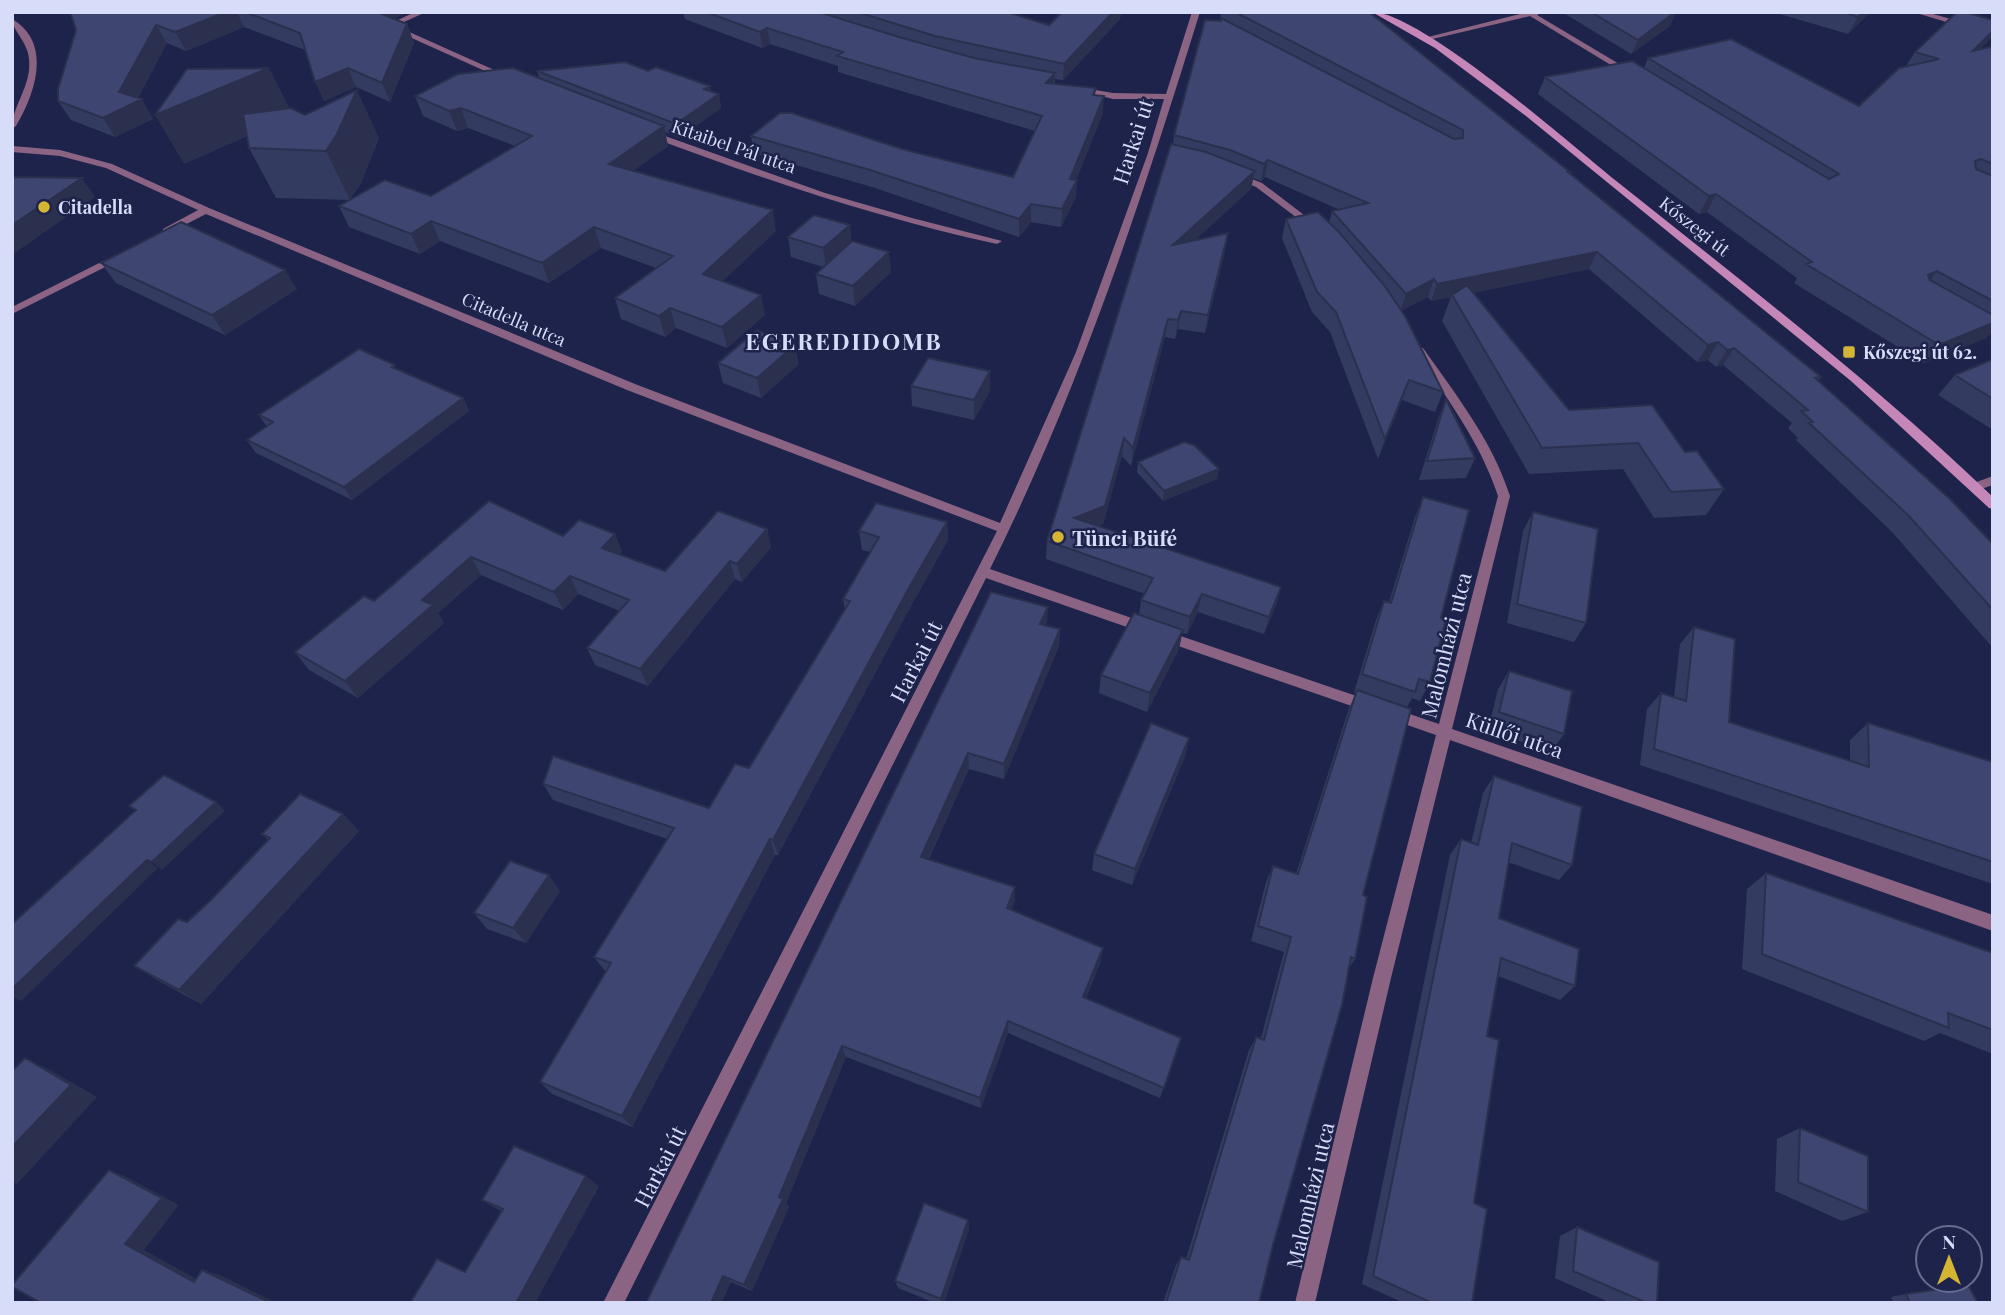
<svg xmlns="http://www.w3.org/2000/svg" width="2005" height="1315" viewBox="0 0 2005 1315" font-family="'Playfair Display',serif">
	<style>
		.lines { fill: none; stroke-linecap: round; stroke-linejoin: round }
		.street { fill: #8c6483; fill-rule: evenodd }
		.secondary { fill: #c586b8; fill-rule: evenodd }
		.wall { fill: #343b60 }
		.shaded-wall { fill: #2b304e }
		.building { fill: #3d4570; stroke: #2b304e; stroke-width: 2 }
		.poi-dot { fill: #d5b534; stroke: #1e234b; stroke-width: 2.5 }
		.labels { text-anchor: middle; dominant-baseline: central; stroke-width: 5; stroke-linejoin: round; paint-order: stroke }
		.far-street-label { font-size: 18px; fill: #d7ddf8; stroke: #1e234b }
		.far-poi-label { font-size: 18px; font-weight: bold; fill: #d7ddf8; stroke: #1e234b; text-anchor: start }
		.street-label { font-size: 21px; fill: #d7ddf8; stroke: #1e234b }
		.poi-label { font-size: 21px; font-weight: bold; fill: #d7ddf8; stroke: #1e234b; text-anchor: start }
		.far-district-label { font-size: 23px; font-weight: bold; letter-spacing: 2px; fill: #d7ddf8; stroke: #1e234b }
	</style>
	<rect width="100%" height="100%" fill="#1e234b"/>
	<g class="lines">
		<!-- street -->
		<path class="street" d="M415,12H426L393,27H398L512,78L505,80L385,26Z
			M1192,12H1200C1141,202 1079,391 990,569L1149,624L1151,628L1144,633L986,578L624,1303H603L997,531L627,390L206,214L169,233H163V229L198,210L106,168L60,156L12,152V146L60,150L112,164L209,208L635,384L1000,523L1076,352L1148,153L1164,99H1113L1073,89L1077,87L1113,93L1166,94Z
			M1528,12H1543L1537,15L1636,74L1629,76L1530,16L1424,41L1420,39Z
			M1913,12H1926L1993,31V36Z
			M12,19C53,43 35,94 16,126L12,129C12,105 32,86 29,59C28,42 12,30 12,19Z
			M651,131L825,193L912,218L1002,241L997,244C877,218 763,179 648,136L647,134Z
			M1237,173L1262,183L1321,228L1313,230L1256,187L1234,178L1232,176Z
			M117,254L122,257L121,259L12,314V307Z
			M1419,347L1423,348C1456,395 1492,440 1510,496L1452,729L1993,915V931L1450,740L1391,978L1315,1303H1295L1373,978L1436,735L1387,718L1385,714L1387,710L1392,708L1439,724L1498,496C1480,441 1446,397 1414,350Z
			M1993,476V485L1975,491L1969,487L1971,484Z
			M1163,630L1374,702L1376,706L1374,710L1369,712L1158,639L1156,635L1158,631Z"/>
		<!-- secondary -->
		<path class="secondary" d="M1372,12C1420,12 1572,145 1615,180C1744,283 1874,383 1993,497V509L1989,508L1851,381L1526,116L1435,48Z"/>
	</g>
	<!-- wall -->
	<path class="wall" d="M70,12H408L393,19L407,24L414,43L390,102L356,87L324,101L305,50L244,27L186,51L167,43L138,98L153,119L115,137L71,120L58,101L76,30Z
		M680,12H1007L1049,25L1062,12H1121L1120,19L1063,80L1055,79V84L1096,88L1095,95L1103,113L1076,180V197L1061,227L1031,222L1019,237L872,187L754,153L751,136L902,149L1013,177L1035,131L838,72V66L770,44L762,48L685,19L683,13Z
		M1221,12H1369L1570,172V174L1821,377L1818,381L1993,544V648L1893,533L1796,440L1798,438L1788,428L1792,423L1723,365L1716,367L1708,360L1697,362L1589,269L1473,293L1569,410L1685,452L1724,489L1706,515L1654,518L1623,469L1529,474L1442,321L1451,297L1431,301L1428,297L1402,310L1443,392L1435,412L1402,400L1378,459L1330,332L1312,312L1282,238L1286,219L1329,223L1332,211L1340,210L1265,177L1261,181L1253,178L1251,189L1195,240L1228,233L1225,251L1205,333L1178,329L1175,339L1165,337L1131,466L1122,456L1103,524L1098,526L1281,587L1276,605L1264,634L1198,612L1187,634L1182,633L1179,649L1147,712L1099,693L1101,675L1139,615L1141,600L1145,594L1046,559L1047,541L1173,145L1174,135L1220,21Z
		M1562,12H1676L1670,26L1631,54Z
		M1773,12H1870L1848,34Z
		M1990,39L1980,49L1993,48V331L1986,338L1924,363L1794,283L1797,278L1707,212L1699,214L1538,94L1545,77L1644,68L1648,58L1859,106L1906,66L1915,52Z
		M537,71H648L719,94L721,108L679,138L665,132L668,146L633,171L776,231L722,281L765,315L727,348L676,328L665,337L621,319L615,298L656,268L601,248L549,283L440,241L420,254L349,227L339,206L431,196L515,146L468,128L457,131L423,116L415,96L539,78Z
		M289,108L305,115L379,138L361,183L350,200L276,198L249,148L247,136L184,164Z
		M788,237L852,242L891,272L855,306L819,294L816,274L823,267L791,257Z
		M101,263L297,289L225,335L116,283Z
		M1993,361V430L1938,395L1955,375Z
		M718,363L799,364L761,398L723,383Z
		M397,369L463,398L469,411L352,500L256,453L247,440L267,427L259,415Z
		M990,371V391L974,420L912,406L911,386Z
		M1446,399L1475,458L1466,478L1419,480L1438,419Z
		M1138,462L1217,479L1163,501L1137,472Z
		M1423,497L1441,618L1430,682L1420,701L1412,698L1407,707L1363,895L1355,959L1349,968L1273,1245L1259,1303H1163L1176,1265L1181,1257L1186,1259L1249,1050L1256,1037L1261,1038L1284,952L1251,941L1266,882L1273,866L1296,874L1349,708L1356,693L1354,692L1376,620L1384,601L1389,602L1415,517Z
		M489,501L563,536L615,534L622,552L620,554L665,571L767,529L771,547L742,582L735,579L648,686L595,665L587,648L620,611L578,594L563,610L481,575L438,613L444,623L358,698L309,670L295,652L374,601Z
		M1533,512L1586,623L1574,642L1507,623L1523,531Z
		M947,522L948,540L912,604L778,855H775L632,1127L552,1094L540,1082L606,972L605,971L594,957L667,839L553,800L543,784L709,808L749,768L845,610L843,599L870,552L862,550L859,531Z
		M1048,607L1046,625L1060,629L1059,646L1004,779L969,769L929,859L1015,901L1011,910L1101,961L1086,998L1181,1038L1160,1098L1008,1033L981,1108L846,1057L786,1203L789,1207L752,1291L731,1282L721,1303H646Z
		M1694,627L1729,722L1850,761V740L1868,723L1993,762V884L1640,765L1647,709L1661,693L1674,697L1680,644Z
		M1509,671L1564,734L1551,752L1488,730L1498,689Z
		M1189,738L1185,756L1132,885L1092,870L1094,854Z
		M1494,776L1572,865L1559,880L1508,862L1499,918L1575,986L1560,1000L1498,976L1487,1036L1474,1203L1472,1303H1404L1362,1284L1450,855L1461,839L1471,843L1483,793Z
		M343,814L359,831L201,1004L157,980L134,966L187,922L211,900L268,840L262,834Z
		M1766,873L1993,953V1054L1940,1033L1924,1041L1742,969L1747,889Z
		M560,891L526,943L487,929L474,913Z
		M1800,1128L1868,1212L1842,1221L1775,1191L1777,1139Z
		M599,1186L535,1303H410L465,1272L501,1211L482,1200Z
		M968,1220L969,1229L944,1303H935L898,1288L895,1281Z
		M1577,1227L1657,1303H1611L1555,1278L1560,1236Z
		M1906,1294L1978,1303H1894L1891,1297Z"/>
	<!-- shaded-wall -->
	<path class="shaded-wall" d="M226,12H237L244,27L186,51L175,32Z
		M383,12H408L387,21Z
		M1113,12H1121L1120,19L1063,80L1064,64Z
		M1676,12L1670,26L1631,54L1638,40Z
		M1863,12H1870L1848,34L1858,17Z
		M407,24L414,43L390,102L382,83Z
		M156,25L167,43L136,102L142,99L153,119L115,137L103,118L119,92Z
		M767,28L770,44L762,48L760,32Z
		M1993,31V35L1990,39L1962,68L1973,51Z
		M269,68L293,115L184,164L155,115Z
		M348,68L356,87L324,101L315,82Z
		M1055,73L1054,90L1046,83Z
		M710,86L712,98L719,94L721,108L679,138L676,124L704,89Z
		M357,90L379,138L361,183L350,200L326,151Z
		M1104,96L1103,113L1074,185L1077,180L1076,197L1061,227L1062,209L1070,179Z
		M461,108L468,128L457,131L449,111Z
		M664,126L668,146L615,184L609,164Z
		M1268,160L1265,177L1261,181L1264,164Z
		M1255,171L1251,189L1170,263L1173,245Z
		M82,178L95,197L12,255V225Z
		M1716,194L1707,212L1699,214L1709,196Z
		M1031,204V222L1019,237V219Z
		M773,210L776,231L708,295L703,274Z
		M431,221L440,241L420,254L411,234Z
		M850,225L852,245L826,268L823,248Z
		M594,227L601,248L549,283L542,263Z
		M1228,233L1225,251L1205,333L1208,315Z
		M889,252L891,272L855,306L853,286Z
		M1597,252L1589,269L1453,297L1452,295L1451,297L1431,301L1437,284Z
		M285,270L297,289L225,335L212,315Z
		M1937,271L1923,289L1928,275Z
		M1434,279L1428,297L1400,311L1406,294Z
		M761,295L765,315L727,348L722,327Z
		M670,308L676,328L665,337L659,316Z
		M1181,311L1178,329L1175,339L1178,320Z
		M1168,319L1165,337L1131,466L1133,448Z
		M1993,323V331L1986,338L1924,363L1939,345Z
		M1718,342L1708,360L1697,362L1708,345Z
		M795,345L799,364L761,398L757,378Z
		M1734,348L1723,365L1716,367L1727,350Z
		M990,371V391L974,420V400Z
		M1409,380L1402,400L1378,459L1385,439Z
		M463,398L469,411L352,500L344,487Z
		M1124,438L1122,456L1103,524L1072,536L1074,518Z
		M1219,469L1217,479L1163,501L1164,491Z
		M947,522L948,540L912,604L778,855L773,840L910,586Z
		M767,529L771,547L742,582L737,564Z
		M615,534L622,552L609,566L602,548Z
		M471,557L481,575L438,613L444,623L358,698L345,681L422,600Z
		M730,561L735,579L648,686L640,669Z
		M570,576L578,594L563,610L554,592Z
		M1281,587L1276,605L1264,634L1269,617Z
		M1202,594L1198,612L1187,634L1190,617Z
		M1048,607L1047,623L1040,640V624Z
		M1060,629L1059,646L1004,779V764Z
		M1183,630L1179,649L1147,712L1150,693Z
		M1189,738L1185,756L1132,885L1135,869Z
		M968,753L969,769L923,871L921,857Z
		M216,802L225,811L162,870L152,862Z
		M343,814L359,831L201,1004L179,990Z
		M770,839L775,855L632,1127L622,1116Z
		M147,860L158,868L21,1001L12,997V989Z
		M549,875L560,891L526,943L513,928Z
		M1015,887V901L1007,922V908Z
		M1103,948L1101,961L1081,1009L1083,997Z
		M1008,1021V1033L981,1108L980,1098Z
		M842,1046L846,1057L786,1203L789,1207L752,1291L744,1285L779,1197Z
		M25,1058L52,1071L97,1097L17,1184L12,1182V1147Z
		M109,1170L127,1177L179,1205L144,1250L211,1287L194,1282L125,1244Z
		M586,1176L599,1186L535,1303H516Z
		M968,1220L969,1229L944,1303H942L941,1299Z
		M202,1270L220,1275L277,1303H271Z
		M723,1276L731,1282L721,1303H711Z"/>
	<!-- building -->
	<path class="building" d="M70,12H226L175,32L156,25L119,92L142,99L103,118L58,101V89L76,30Z
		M245,12H377L407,24L382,83L348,68L315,82L300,33Z
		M706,12H819L899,37L974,58L1055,73L1046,83L1096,88L1093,95L1104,96L1070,179L1077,180L1062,209L1031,204L1019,219L870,170L751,136L780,113H792L902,149L1013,177L1042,116L837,56L843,52L767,28L760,32Z
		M857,12H1007L1049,25L1062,12H1113L1064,64L935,36Z
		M1235,12H1369L1570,172H1568L1821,377L1815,378L1950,499L1993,544V610L1909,516L1809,423L1813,422L1801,411L1808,410L1734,348L1727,350L1718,342L1708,345L1597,252L1437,284L1434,279L1406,294L1332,211L1368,203L1268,160L1264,164L1230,150L1174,135L1205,20L1221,21V18L1454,139L1463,138V130Z
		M1591,12H1675L1638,40Z
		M1843,12H1863L1858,17Z
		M1957,12H1965L1993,20V31L1973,51L1989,47L1993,48V164L1981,159L1975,161L1976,169L1993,176V301L1937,271L1928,275L1930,280L1993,315V323L1939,345L1806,264L1812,262L1716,194L1709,196L1545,77L1632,61L1829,179L1839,174L1648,58L1731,39L1859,106L1899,68L1939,59L1915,52Z
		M625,62L648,71L656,67L710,86L704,89L719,94L676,124L537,71Z
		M269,68L155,115L187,69Z
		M513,68L664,126L609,164L773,210L703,274L761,295L722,327L670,308L659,316L615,298L673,256L594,227L542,263L431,221L411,234L339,206L385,180L431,196L532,136L461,108L449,111L415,96L458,74Z
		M357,90L337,134L326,151L249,148L243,114L291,108L305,115Z
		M1171,144L1206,152L1255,171L1173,245L1228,233L1208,315L1181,311L1178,320L1168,319L1133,448L1124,438L1105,506L1074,518L1281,587L1269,617L1202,594L1190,617L1141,600L1153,578L1047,541Z
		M12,177L82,178L12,225Z
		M1318,212L1339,232L1384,285L1405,316L1443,392L1409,380L1385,439L1336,312L1317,292L1286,219Z
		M814,215L850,225L823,248L788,237Z
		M181,222L285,270L212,315L101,263Z
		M852,241L889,252L853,286L816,274Z
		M1467,285L1569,410L1652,405L1685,452L1697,451L1724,489L1671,492L1638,443L1542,448L1452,295Z
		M757,330L795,345L757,378L718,363Z
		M359,349L395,365L392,367L463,398L344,487L247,440L273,422L259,415Z
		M928,358L990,371L974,400L911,386Z
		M1991,360L1993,361V399L1955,375Z
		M1446,399L1475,458L1427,461Z
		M1184,442L1194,445L1219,469L1164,491L1138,462Z
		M1423,497L1469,510L1441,618L1446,619L1430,682L1419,679L1415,692L1362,674L1384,601L1391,603Z
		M489,501L563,536L579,520L615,534L602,548L665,571L718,511L767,529L737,564L730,561L640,669L587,648L629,600L570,576L554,592L471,557L422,600L433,605L345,681L295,652L364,596L374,601Z
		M876,503L947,522L910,586L773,840L770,839L622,1116L540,1082L611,963L594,957L674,828L543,784L553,756L709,808L735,764L749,768L850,601L843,599L879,537L859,531Z
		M1533,512L1598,529L1586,623L1517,604Z
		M991,592L1048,607L1040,624L1060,629L1004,764L968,753L921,857L1015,887L1007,908L1103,948L1083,997L1181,1038L1164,1088L1008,1021L980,1098L842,1046L779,1197L783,1199L744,1285L723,1276L711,1303H646Z
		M1134,613L1183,630L1150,693L1101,675Z
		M1694,627L1735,639L1729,722L1869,767L1868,723L1993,762V862L1654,749L1661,693L1686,701Z
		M1509,671L1572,691L1564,734L1499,712Z
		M1357,690L1411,709L1363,895L1367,897L1355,959L1351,957L1342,1005L1273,1245L1259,1303H1166L1181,1257L1189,1260L1256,1037L1264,1040L1291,937L1258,926L1273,866L1298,874Z
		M1151,723L1189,738L1135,869L1094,854Z
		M164,775L216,802L152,862L147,860L12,989V924L136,810L129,806Z
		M1494,776L1582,807L1572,865L1512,843L1499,918L1579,949L1575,986L1501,958L1487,1036L1499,1040L1474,1203L1487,1209L1472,1303H1432L1373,1276L1461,839L1478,845Z
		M300,794L343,814L179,990L134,966L178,919L187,922L211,900L270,838L262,834Z
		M510,861L549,875L513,928L474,913Z
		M1766,873L1993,953V1030L1948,1013L1949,1028L1762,954Z
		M25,1058L71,1085L12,1147V1071Z
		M1800,1128L1868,1156V1212L1798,1182Z
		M514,1146L586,1176L516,1303H410L437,1259L465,1272L503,1209L482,1200Z
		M109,1170L162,1198L125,1244L194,1282L202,1270L271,1303H41L12,1287V1285Z
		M924,1203L968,1220L941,1299L895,1281Z
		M1577,1227L1659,1262L1657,1303H1647L1573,1271Z
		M1968,1285L1978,1303H1910L1906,1294Z"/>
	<!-- markers -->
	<g class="poi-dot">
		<circle cx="44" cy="207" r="7"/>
		<rect x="1842" y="345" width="14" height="14" rx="3.5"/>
		<circle cx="1058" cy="537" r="7"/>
	</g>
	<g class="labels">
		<!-- far-street labels -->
		<g class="far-street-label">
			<text transform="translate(734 146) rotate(19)">Kitaibel Pál utca</text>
			<text transform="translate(1695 226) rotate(38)">Kőszegi út</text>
			<text transform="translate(514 319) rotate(23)">Citadella utca</text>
		</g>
		<!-- far-poi labels -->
		<g class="far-poi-label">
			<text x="58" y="207">Citadella</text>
			<text x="1863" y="352">Kőszegi út 62.</text>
		</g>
		<!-- street labels -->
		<g class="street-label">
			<text transform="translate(1132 141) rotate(-72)">Harkai út</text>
			<text transform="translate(1445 645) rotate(-76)">Malomházi utca</text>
			<text transform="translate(915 661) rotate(-63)">Harkai út</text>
			<text transform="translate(1515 734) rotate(19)">Küllői utca</text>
			<text transform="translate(659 1166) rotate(-63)">Harkai út</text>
			<text transform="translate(1309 1195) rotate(-77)">Malomházi utca</text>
		</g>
		<!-- poi labels -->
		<g class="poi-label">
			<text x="1072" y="537">Tünci Büfé</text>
		</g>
		<!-- far-district labels -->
		<g class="far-district-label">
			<text x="844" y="340">EGEREDIDOMB</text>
		</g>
	</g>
	<!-- border -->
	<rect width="2005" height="1315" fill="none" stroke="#d7ddf8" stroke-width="28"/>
	<!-- north arrow -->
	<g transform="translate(1949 1259)"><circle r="33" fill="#1e234b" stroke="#686d90" stroke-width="2"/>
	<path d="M0-5L12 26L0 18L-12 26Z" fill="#d5b534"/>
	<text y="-10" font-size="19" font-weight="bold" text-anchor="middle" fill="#d7ddf8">N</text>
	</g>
</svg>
